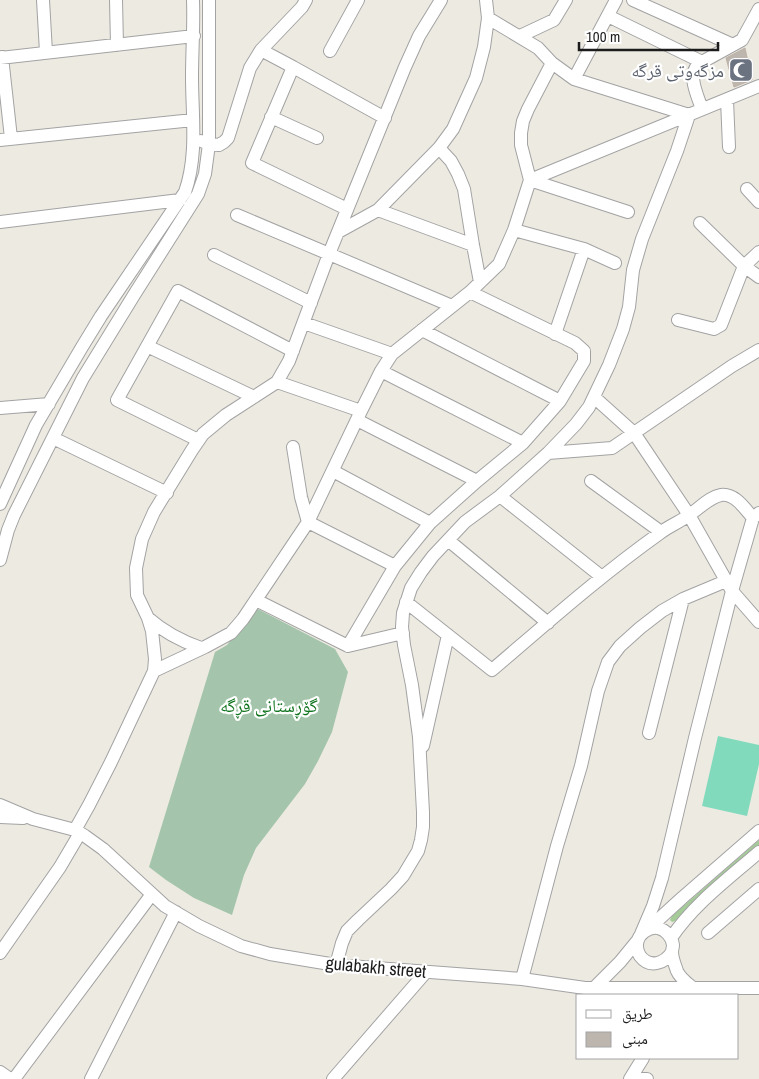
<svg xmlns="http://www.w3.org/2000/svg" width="759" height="1079" viewBox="0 0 759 1079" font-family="'Archivo Narrow','Noto Naskh Arabic',sans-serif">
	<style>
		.forest { fill: #a4cb98 }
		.cemetery { fill: #a4c5ab }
		.pitch { fill: #82dabd }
		.building { fill: #bdb6af; stroke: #beb2a5 }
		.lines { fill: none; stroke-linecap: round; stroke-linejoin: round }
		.minor-casing { stroke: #a3a3a3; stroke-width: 14 }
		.minor { stroke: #fff; stroke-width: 12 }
		.labels { text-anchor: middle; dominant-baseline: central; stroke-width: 4.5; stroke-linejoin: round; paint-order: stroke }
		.worship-label { font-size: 18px; fill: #5b616d; stroke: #fff; text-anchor: end }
		.park-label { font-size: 18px; fill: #10741e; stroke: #fff }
		.street-label { font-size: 18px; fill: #1c1c1c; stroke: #fff }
	</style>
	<rect width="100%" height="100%" fill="#edeae2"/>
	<!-- forest -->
	<path class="forest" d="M759,840V847L684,914L675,921L672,922L670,920L672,916Z"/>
	<!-- cemetery -->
	<path class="cemetery" d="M256,608L335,649L348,672L332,732L318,761L305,784L256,848L244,875L232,915L194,898L166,880L149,867L215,652L227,645Z"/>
	<!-- pitch -->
	<path class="pitch" d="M718,736L759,745V764L747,816L702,806Z"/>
	<!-- building -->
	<path class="building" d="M745,48L752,80L734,87L726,58Z"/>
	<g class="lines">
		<defs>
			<path id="minor" d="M43,0L46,52
				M116,0L117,45
				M633,0L733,45
				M608,16L702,62L742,40L759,9
				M520,36L554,20L566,0
				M261,50L293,67L252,163L347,209
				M330,51L358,0
				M2,57L11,138
				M0,58L194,36
				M293,67L385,118
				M574,79L616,0
				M727,100L729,147
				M702,109C697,94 685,72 702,62
				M271,117L317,138
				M0,140L193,120
				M201,141L209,144L219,145L224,142L228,138L250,68L261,50L302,7L306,0
				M439,148L451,161L458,174L464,189L473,245L480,282
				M530,180L759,86
				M530,180L628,212
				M747,189L759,202
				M378,210L473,245
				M237,215L452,306
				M0,222L180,200
				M700,223L744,266L759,277
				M514,230L584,249L615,263
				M338,232L378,210L439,148L453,129L476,78L484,47L488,18L486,0
				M214,255L311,303
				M678,320L714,329L721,325L744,266L759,252
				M304,323L392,354
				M422,330L560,401
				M555,334L584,249
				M147,346L254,397
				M381,371L523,443
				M277,382L361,411
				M594,397L634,433L689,515L732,591L759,622
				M0,408L49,404
				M357,420L477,481
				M53,438L167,493
				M198,440L117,400L178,291L293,351
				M293,447L301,497L308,522L395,566
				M548,453L612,448L732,366L759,350
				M333,471L430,523
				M591,481L661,532
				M500,496L602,577
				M0,504L36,425L82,347L101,316L185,192C198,155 192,115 192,77C192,51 194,26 193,0
				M448,540L548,623
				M0,560L8,530L14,515L83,378L134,295L198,194L205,174L209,144V0
				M256,600L348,646L403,633
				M406,602L492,670C547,623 601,575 660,533C669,526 680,522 689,515C699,509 709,497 721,495C735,493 745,509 753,518
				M148,618C165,633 181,641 201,648
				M348,646L395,566L430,523L477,481L523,443L560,401L584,361V351L575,343L470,292
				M154,671L155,659L152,631L148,618L137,595L136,568L142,539L154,512L192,450L203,434L226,415L277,382L289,361L329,254L405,67L419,36L441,0
				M649,733L683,599
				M423,746L448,635
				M0,805L33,819L75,830L85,836L103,849L165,906L199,926L241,946L270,954L336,965L522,979L585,988H759
				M0,817L23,818
				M75,830L89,805L111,762L154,671L205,647L231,633L243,619L308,522L361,411L381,371L392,354L470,292L499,264L514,230L530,180L521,145V133L523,121L528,109L552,63
				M647,930L682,898L759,831
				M708,933L759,889
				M641,934L653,906L662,878L695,738L732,591L753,518L759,513
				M671,938C694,904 728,879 759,852
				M672,952C665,963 650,969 640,956C635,948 636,938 644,932C648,929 653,927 658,928C666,930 672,937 673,945C673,947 672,950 672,952C672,958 675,965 677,971C680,978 687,983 693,988
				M0,953L60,867L80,833
				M336,965L342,943L347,931L358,920L391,889L403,876L418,851L421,840L423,827V812L419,737L412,685L404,645L402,627L403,613L411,588L421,572L433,556L465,522L500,496L548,453L576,424L589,407L609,365L623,329L629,307L633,270L642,239L677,151L689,115L574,79L552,63L538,48L488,18
				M522,979L557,846L581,766L598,691L608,662L620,646L640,628L662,611L683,599L726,581
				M594,988L620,962L638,940
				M0,1072L10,1079
				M631,1078L647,1079
				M14,1079L152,894
				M91,1079L176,912
				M333,1079L426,972
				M630,1079L643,1058"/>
		</defs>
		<!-- minor casing -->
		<use href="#minor" class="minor-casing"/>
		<!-- minor -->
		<use href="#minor" class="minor"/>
	</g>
	<!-- icons -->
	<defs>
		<symbol id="mosque-square" viewBox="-11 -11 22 22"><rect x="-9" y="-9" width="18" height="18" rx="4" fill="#6b7280" stroke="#fff"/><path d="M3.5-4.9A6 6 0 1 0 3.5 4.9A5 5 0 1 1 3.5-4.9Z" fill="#fff"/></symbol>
	</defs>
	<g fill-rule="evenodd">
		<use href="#mosque-square" x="727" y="56" width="28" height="28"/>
	</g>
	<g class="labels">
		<!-- worship labels -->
		<g class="worship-label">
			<text x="724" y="70">مزگەوتی قرگە</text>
		</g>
		<!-- park labels -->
		<g class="park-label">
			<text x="269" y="705">گۆڕستانی قڕگە</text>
		</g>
		<!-- street labels -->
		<g class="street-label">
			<text transform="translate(376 967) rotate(5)">gulabakh street</text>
		</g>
	</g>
	<!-- legend -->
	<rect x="576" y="994" width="162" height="65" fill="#ffffff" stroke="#a4a4a4"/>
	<rect x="586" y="1010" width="25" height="8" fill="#ffffff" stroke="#a4a4a4"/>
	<text x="622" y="1019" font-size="15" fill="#1c1c1c">طريق</text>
	<rect x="586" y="1032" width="25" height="15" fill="#bdb6af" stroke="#a4a4a4"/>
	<text x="622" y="1044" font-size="15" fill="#1c1c1c">مبنى</text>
	<!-- scale -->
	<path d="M579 42v8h139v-8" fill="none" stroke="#1c1c1c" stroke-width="2.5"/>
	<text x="586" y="42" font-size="15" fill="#1c1c1c" stroke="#ffffff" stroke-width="4" paint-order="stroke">100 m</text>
</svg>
